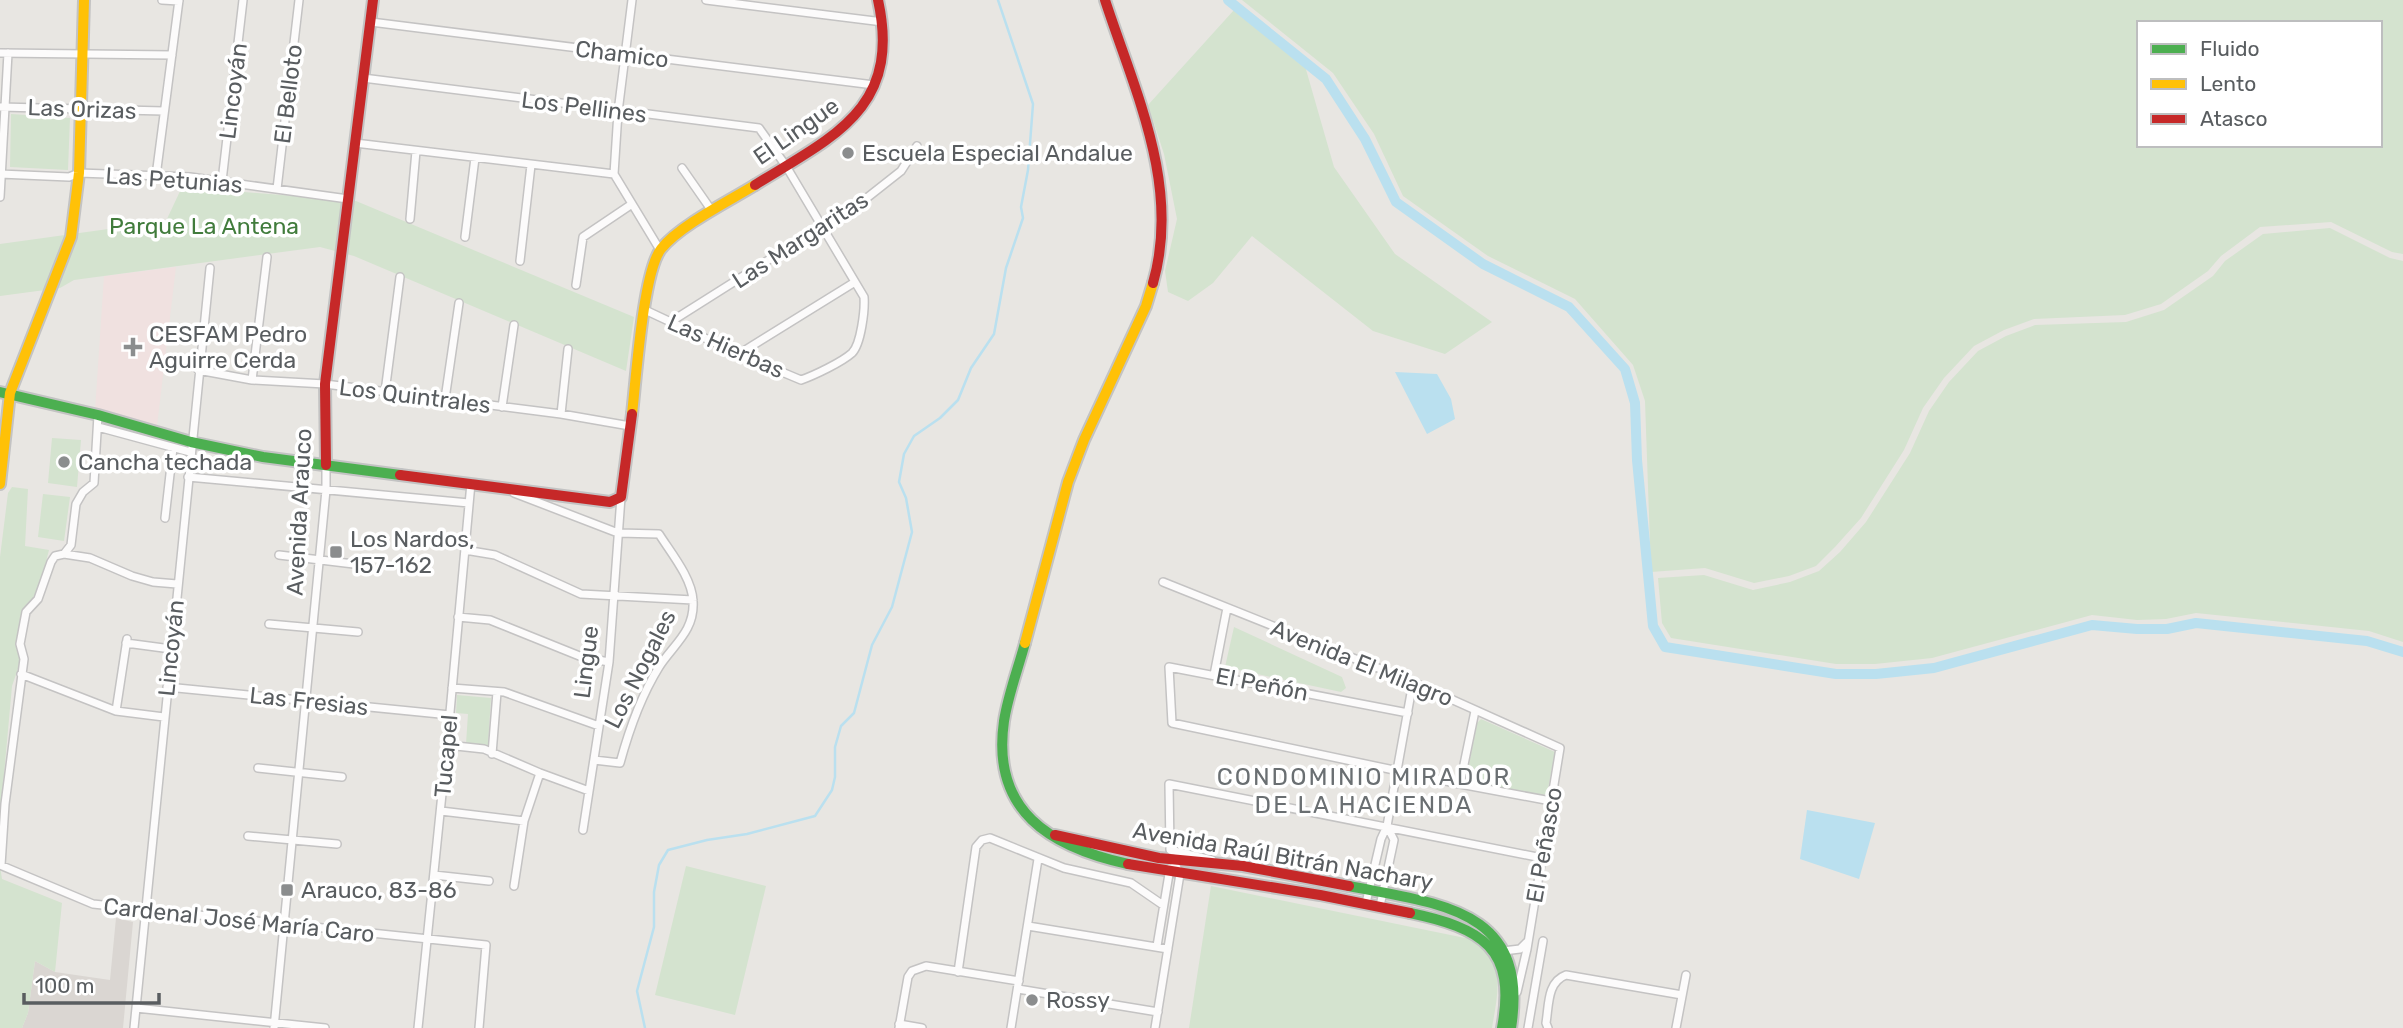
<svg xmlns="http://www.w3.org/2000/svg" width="2403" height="1028" viewBox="0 0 2403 1028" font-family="Rubik,sans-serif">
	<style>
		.education { fill: #dad6d2 }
		.medical { fill: #f0e1e0 }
		.green { fill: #d4e3cf; fill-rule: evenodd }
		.water { fill: #bae0ef }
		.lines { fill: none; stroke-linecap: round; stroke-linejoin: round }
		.stream { stroke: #bae0ef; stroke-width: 2.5 }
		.canal { stroke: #bae0ef; stroke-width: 10 }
		.street-casing { stroke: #c4c3c3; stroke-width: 10 }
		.fast-casing { stroke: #c3c3c3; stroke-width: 14 }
		.slow-casing { stroke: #c3c3c3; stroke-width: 14 }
		.jam-casing { stroke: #c3c3c3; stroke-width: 14 }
		.street { stroke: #fcfbfb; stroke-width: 7 }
		.fast { stroke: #4caf50; stroke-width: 10 }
		.slow { stroke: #ffc107; stroke-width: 10 }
		.jam { stroke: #c62828; stroke-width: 10 }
		.poi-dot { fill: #8b8d8e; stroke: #fff; stroke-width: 2.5 }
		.labels { text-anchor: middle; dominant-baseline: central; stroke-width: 7; stroke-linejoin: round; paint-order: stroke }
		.street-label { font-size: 23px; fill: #595d60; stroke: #fff }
		.poi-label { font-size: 23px; fill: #595d60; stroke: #fff; text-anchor: start }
		.park-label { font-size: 23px; fill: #417c3c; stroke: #fff }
		.neighbourhood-label { font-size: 24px; letter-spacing: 2px; fill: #6a6f72; stroke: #fff }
	</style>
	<rect width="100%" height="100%" fill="#e8e6e2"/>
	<!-- education -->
	<path class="education" d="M116,918L133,922L123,1028H22L28,1013L35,961L55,972L110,980Z"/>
	<!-- medical -->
	<path class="medical" d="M176,267L157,426L95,411L104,276Z"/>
	<!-- green -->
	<path class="green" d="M1242,0H2403V254L2392,252L2331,222L2260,227L2221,256L2208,271L2161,304L2125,315L2034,319L2004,330L1974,346L1944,378L1923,408L1904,450L1861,518L1835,547L1816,566L1789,576L1754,583L1705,568L1651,572L1645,401L1633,365L1575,299L1488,256L1403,196L1374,134L1333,73ZM2139,23H2380V145H2139Z
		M1234,10L1305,66L1334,167L1395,254L1492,322L1445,354L1373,331L1252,236L1213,283L1188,301L1168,292L1165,271L1177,219L1164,154L1148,105Z
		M11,114L70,118L68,170L10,167Z
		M182,187L356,201L634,317L626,371L354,256L320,247L74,280L60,288L0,296V244L166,221Z
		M2330,228L2390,258L2403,261V642L2369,631L2196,613L2166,619L2137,620L2092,615L1932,658L1875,664H1836L1671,638L1662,623L1658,578L1704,575L1753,590L1790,582L1819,571L1840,552L1866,522L1910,453L1929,411L1949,382L1978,351L2006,336L2035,325L2126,322L2164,310L2213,276L2225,261L2263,234Z
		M52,438L81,440L77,487L48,483Z
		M12,487L28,489L25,546L49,550L40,585L32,600L25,607L17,644L21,660L12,686L0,819V557L8,493Z
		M43,494L70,497L64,541L38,537Z
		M1234,627L1342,677L1346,688L1341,692L1225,667Z
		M457,695L491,698L488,745L466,744L468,714L456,713Z
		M1481,719L1555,752L1547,794L1537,796L1466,780L1477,723Z
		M0,866L2,879L62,903L55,972L35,961L28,1013L22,1028H0Z
		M686,866L766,886L735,1015L655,995Z
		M1211,886L1470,939C1507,962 1498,991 1492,1028H1189Z"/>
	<!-- water -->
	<path class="water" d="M1395,372L1437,374L1451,399L1455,419L1427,434Z
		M1807,810L1875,823L1859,879L1800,859Z"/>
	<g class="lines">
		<!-- stream -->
		<path class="stream" d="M645,1028L637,991L654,927V892L659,865L668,850L707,840L747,834L815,816L832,790L835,777V747L841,726L854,713L872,645L892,607L912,532L906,498L899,482L904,454L914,436L940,418L958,400L971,368L994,334L1006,268L1023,218L1021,207L1028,170L1033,104L998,0"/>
		<!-- canal -->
		<path class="canal" d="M1228,0L1326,79L1365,139L1396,202L1483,264L1569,307L1625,369L1635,403L1637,460L1653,626L1665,647L1836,674H1876L1934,668L2092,625L2137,629H2167L2196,623L2367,641L2403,652"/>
		<defs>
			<path id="street" d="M162,0L179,1
				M632,0L618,112L614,174L660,250
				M706,0L883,22
				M371,22L874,85
				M0,53L172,55
				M363,78L759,128L786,166L864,297C865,310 861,344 852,353C842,362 815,375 801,380L739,354L645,310
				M0,107L164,111
				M355,143L614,174
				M682,168L712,211
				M0,174L69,177L79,173L190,177L348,199
				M156,176L179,0
				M222,181L243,0
				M277,189L299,0
				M0,197L8,53
				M410,219L416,151
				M465,237L475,158
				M520,261L531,165
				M576,285L583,237L632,204
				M672,321L868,197L901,171L917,146
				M739,354L855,282
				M198,370L252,380L325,384L561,414L630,426
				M252,380L267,257
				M385,392L400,277
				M445,399L459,303
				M502,407L514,325
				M561,414L568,349
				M98,427L190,452
				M188,477L469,503
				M514,493L618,533L659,534C671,553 692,578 693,601C695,631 673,645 659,667C641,696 629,730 620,763L594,760
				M165,518L173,448
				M465,550L495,555L581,594L693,600
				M64,554L90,558L132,576L153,582L177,584
				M279,555L362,565
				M1163,582L1413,682L1560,748L1527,949L1517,992
				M458,617L490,620L582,657L609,662
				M269,624L358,632
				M126,643L171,649
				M21,674L116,711L164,717
				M1214,675L1227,608
				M167,687L450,715
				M452,688L504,692L599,726
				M116,711L127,639
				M1408,713L1169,667L1172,723L1460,784L1551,801
				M447,745L484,749L540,773L589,791
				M492,754L497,692
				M258,768L342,777
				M1460,784L1475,711
				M441,811L524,821
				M583,830L609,662L621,497
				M248,836L337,844
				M1212,860L1170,850L1169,784L1542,858
				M0,865L93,904L486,945L479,1028
				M1,865L5,804L24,659L20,644L26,612L38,599L51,562L55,556L64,554L71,545L76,504L83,492L94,483L98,415
				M434,875L489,881
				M514,886L524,821L540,773
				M1366,903L1381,839L1387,826L1413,682
				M1380,906L1394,840L1387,826
				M1028,926L1168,949
				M1157,946L1170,868
				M1503,951L1520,949L1527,942
				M958,972L976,847L982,840L990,838L1064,868L1131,883L1163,905
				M1018,989L1158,1012
				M136,1008L325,1028
				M899,1024L922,1028
				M134,1028L210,268
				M274,1028L326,490V465
				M418,1028L447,745L471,483
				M899,1028L908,977L912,971L926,966L1019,981
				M1011,1028L1038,859
				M1155,1028L1180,874L1173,860
				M1528,1028L1543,941
				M1548,1028L1546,1023C1549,1005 1547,982 1566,975L1682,995
				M1676,1028L1686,975"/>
			<path id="fast" d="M0,392L98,415L191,442L263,457L400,475
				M1025,643C1018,669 1008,695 1004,721C991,811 1050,847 1128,864
				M1349,886C1439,904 1530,908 1511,1028
				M1410,913C1482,928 1517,948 1502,1028"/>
			<path id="slow" d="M632,414C636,380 643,272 661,249C679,226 729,201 755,185
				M0,484L10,393L71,237L79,173L84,0
				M1025,643L1068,482L1084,440L1146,306L1153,283"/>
			<path id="jam" d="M1105,0C1135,92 1181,186 1153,283
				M755,185C832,137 902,109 878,0
				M326,465L325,384L373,0
				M400,475L610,502L621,497L632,414
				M1055,835L1159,858L1243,866L1349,886
				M1128,864L1320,895L1410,913"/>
		</defs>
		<!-- street casing -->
		<use href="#street" class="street-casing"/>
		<!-- fast casing -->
		<use href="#fast" class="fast-casing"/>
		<!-- slow casing -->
		<use href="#slow" class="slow-casing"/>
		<!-- jam casing -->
		<use href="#jam" class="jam-casing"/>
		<!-- street -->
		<use href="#street" class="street"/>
		<!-- fast -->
		<use href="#fast" class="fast"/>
		<!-- slow -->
		<use href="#slow" class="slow"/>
		<!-- jam -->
		<use href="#jam" class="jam"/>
	</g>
	<!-- markers -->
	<g class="poi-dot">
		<circle cx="848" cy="153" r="7"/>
		<path d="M129.5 336.5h7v7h7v7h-7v7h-7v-7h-7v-7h7z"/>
		<circle cx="64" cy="462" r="7"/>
		<rect x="329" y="545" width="14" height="14" rx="3.5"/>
		<rect x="280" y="883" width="14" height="14" rx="3.5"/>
		<circle cx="1032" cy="1000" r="7"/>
	</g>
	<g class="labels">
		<!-- street labels -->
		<g class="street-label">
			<text transform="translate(622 54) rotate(7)">Chamico</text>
			<text transform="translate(233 91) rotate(-83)">Lincoyán</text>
			<text transform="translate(288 94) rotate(-83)">El Belloto</text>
			<text transform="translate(584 107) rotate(7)">Los Pellines</text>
			<text transform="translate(82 109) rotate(2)">Las Orizas</text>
			<text transform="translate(796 131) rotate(-35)">El Lingue</text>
			<text transform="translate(174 180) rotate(4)">Las Petunias</text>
			<text transform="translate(800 240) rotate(-33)">Las Margaritas</text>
			<text transform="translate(726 346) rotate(24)">Las Hierbas</text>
			<text transform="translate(415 396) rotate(7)">Los Quintrales</text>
			<text transform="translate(299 512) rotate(-87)">Avenida Arauco</text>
			<text transform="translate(171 648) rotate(-84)">Lincoyán</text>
			<text transform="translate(586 662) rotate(-83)">Lingue</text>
			<text transform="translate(1362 663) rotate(22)">Avenida El Milagro</text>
			<text transform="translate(640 669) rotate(-63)">Los Nogales</text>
			<text transform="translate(1262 684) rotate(11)">El Peñón</text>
			<text transform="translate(309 701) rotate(6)">Las Fresias</text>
			<text transform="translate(446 756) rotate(-85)">Tucapel</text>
			<text transform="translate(1544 845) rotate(-80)">El Peñasco</text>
			<text transform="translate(1283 856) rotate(10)">Avenida Raúl Bitrán Nachary</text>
			<text transform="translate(239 920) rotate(6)">Cardenal José María Caro</text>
		</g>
		<!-- poi labels -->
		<g class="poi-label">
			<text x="862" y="153">Escuela Especial Andalue</text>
			<text x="149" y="334">CESFAM Pedro<tspan x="149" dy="26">Aguirre Cerda</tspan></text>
			<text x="78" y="462">Cancha techada</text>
			<text x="350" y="539">Los Nardos,<tspan x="350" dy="26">157-162</tspan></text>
			<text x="301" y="890">Arauco, 83-86</text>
			<text x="1046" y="1000">Rossy</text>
		</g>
		<!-- park labels -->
		<g class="park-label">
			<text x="204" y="226">Parque La Antena</text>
		</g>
		<!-- neighbourhood labels -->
		<g class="neighbourhood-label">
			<text x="1364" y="777">CONDOMINIO MIRADOR<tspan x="1364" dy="28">DE LA HACIENDA</tspan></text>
		</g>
	</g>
	<!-- legend -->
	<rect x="2137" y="21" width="245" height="126" fill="#ffffff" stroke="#bdbebf" stroke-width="2"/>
	<rect x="2151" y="44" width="35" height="10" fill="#4caf50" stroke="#bdbebf" stroke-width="2"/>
	<text x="2200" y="56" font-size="21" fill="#595d60">Fluido</text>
	<rect x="2151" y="79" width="35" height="10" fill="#ffc107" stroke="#bdbebf" stroke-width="2"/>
	<text x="2200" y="91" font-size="21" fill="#595d60">Lento</text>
	<rect x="2151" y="114" width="35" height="10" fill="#c62828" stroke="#bdbebf" stroke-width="2"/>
	<text x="2200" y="126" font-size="21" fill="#595d60">Atasco</text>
	<!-- scale -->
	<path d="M24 993v10h135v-10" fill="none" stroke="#595d60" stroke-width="3.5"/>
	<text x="35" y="993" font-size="21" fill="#595d60" stroke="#ffffff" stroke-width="5" paint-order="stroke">100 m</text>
</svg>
